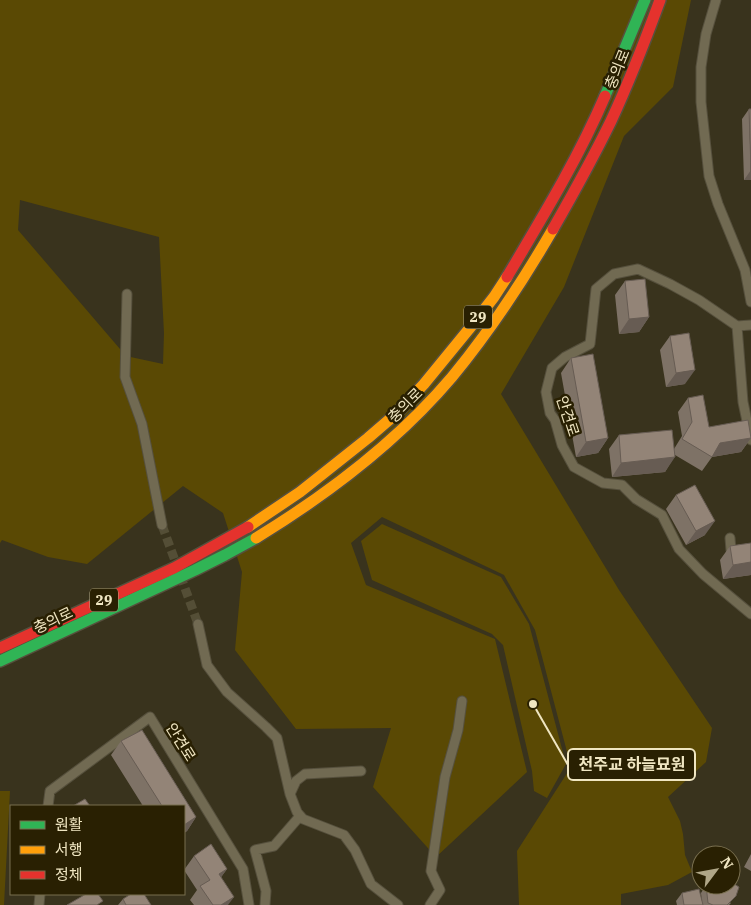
<svg xmlns="http://www.w3.org/2000/svg" width="751" height="905" viewBox="0 0 751 905" font-family="'IBM Plex Serif','Noto Sans KR',serif">
	<style>
		.green { fill: #5a4904; fill-rule: evenodd }
		.lines { fill: none; stroke-linecap: round; stroke-linejoin: round }
		.street-tunnel { stroke: #544e36; stroke-width: 9; stroke-dasharray: 9 4.5; stroke-linecap: butt }
		.street-casing { stroke: #56503d; stroke-width: 11 }
		.fast-casing { stroke: #56503d; stroke-width: 14 }
		.slow-casing { stroke: #56503d; stroke-width: 14 }
		.jam-casing { stroke: #56503d; stroke-width: 14 }
		.street { stroke: #716a52; stroke-width: 9 }
		.fast { stroke: #30b455; stroke-width: 11 }
		.slow { stroke: #ff9f0a; stroke-width: 11 }
		.jam { stroke: #e5322d; stroke-width: 11 }
		.wall { fill: #7e7266 }
		.shaded-wall { fill: #675c53 }
		.building { fill: #938477; stroke: #675c53 }
		.labels { text-anchor: middle; dominant-baseline: central; stroke-width: 5; stroke-linejoin: round; paint-order: stroke }
		.shield { fill: #292002; stroke: #b4ab88; stroke-width: 1 }
		.shield-label { font-size: 14px; font-weight: bold; fill: #f0e6c2 }
		.street-label { font-size: 15px; fill: #f0e6c2; stroke: #292002 }
		.leader { fill: none; stroke: #f0e6c2; stroke-width: 2 }
		.callout-dot { fill: #f0e6c2; stroke: #292002; stroke-width: 2 }
		.callout { fill: #292002; stroke: #f0e6c2; stroke-width: 2 }
		.callout-label { font-size: 16px; text-anchor: middle; font-weight: bold; fill: #f0e6c2 }
	</style>
	<rect width="100%" height="100%" fill="#39331d"/>
	<!-- green -->
	<path class="green" d="M0,0H691L673,87L624,136L564,287L501,394L619,590L712,728L706,762L668,797L680,821L683,834L685,855L692,872L668,885L621,894V905H519L517,851L571,767L535,630L504,575L382,517L351,543L366,585L495,639L527,772L436,857L373,787L391,728L296,729L235,650L242,572L223,513L183,486L87,564L48,557L2,540L0,543ZM20,200L159,237L164,333L163,364L126,356L18,230Z
		M382,524L501,577L529,624L566,764L547,798L534,791L532,771L503,645L492,634L372,580L361,541Z
		M0,791H10L4,905H0Z"/>
	<g class="lines">
		<!-- street-tunnel -->
		<path class="street-tunnel" d="M162,525L198,624"/>
		<defs>
			<path id="street" d="M716,0L706,34L701,67V102L709,176L718,204L745,270L751,302
				M127,294L125,377L142,424L162,525
				M751,325L737,326L699,300L670,284L638,269L614,274L596,289L590,344L565,357L552,368L546,392L550,413L555,420L562,445L574,467L603,483L622,485L636,499L662,515L679,549L703,574L751,614
				M737,326L743,402L751,440
				M730,538L731,550
				M198,624L207,665L227,692L266,727L277,738L290,794L297,812L303,819L344,835L355,850L371,884L398,905
				M290,794L296,781L305,774L361,771
				M48,806L50,791L150,717L243,869L249,905
				M39,905L40,894
				M265,905L266,891L255,850L274,846L300,816
				M430,905L440,890L431,871L445,777L458,730L462,701"/>
			<path id="fast" d="M605,96L645,0
				M0,661L195,570L225,555L256,538"/>
			<path id="slow" d="M248,527L300,492L368,438L397,413L424,384L469,329L494,297L507,277
				M256,538C328,494 397,442 452,377C490,331 523,281 553,229"/>
			<path id="jam" d="M553,229C573,194 593,158 611,121C629,82 645,41 660,0
				M507,277C542,218 578,159 605,96
				M0,648L174,568L248,527"/>
		</defs>
		<!-- street casing -->
		<use href="#street" class="street-casing"/>
		<!-- fast casing -->
		<use href="#fast" class="fast-casing"/>
		<!-- slow casing -->
		<use href="#slow" class="slow-casing"/>
		<!-- jam casing -->
		<use href="#jam" class="jam-casing"/>
		<!-- street -->
		<use href="#street" class="street"/>
		<!-- fast -->
		<use href="#fast" class="fast"/>
		<!-- slow -->
		<use href="#slow" class="slow"/>
		<!-- jam -->
		<use href="#jam" class="jam"/>
	</g>
	<!-- wall -->
	<path class="wall" d="M749,109L751,180H744L742,119Z
		M625,281L649,317L639,332L619,334L615,295Z
		M670,336L685,384L666,387L660,350Z
		M571,358L608,438L598,453L576,457L561,373Z
		M688,398L709,427L751,438L741,452L712,457L702,471L675,455L665,472L612,477L609,449L619,435L674,449L682,436L678,412Z
		M676,495L705,535L686,545L666,509Z
		M751,543V575L723,579L720,560L730,546Z
		M142,730L196,817L187,831L184,833V806H143L111,755L121,741Z
		M751,854V871L744,867Z
		M194,856L227,869L221,877L228,905H194L190,900L197,890L184,870Z
		M706,885L731,903L729,905H675H677L676,901L682,893L702,904L701,893Z
		M123,899L151,905H118Z"/>
	<!-- shaded-wall -->
	<path class="shaded-wall" d="M751,170V180H744Z
		M649,317L639,332L619,334L629,319Z
		M695,370L685,384L666,387L676,373Z
		M608,438L598,453L576,457L586,442Z
		M751,438L741,452L712,457L720,443Z
		M675,457L665,472L612,477L621,463Z
		M715,521L705,535L686,545L696,531Z
		M751,562V575L723,579L733,565Z
		M196,817L187,831L184,833V825Z
		M227,869L217,883L219,874Z
		M234,897L228,905H221Z"/>
	<!-- building -->
	<path class="building" d="M749,109H751V170Z
		M645,279L649,317L629,319L625,281Z
		M689,333L695,370L676,373L670,336Z
		M593,354L608,438L586,442L571,358Z
		M703,395L709,427L748,420L751,438L720,443L712,457L682,439L692,422L688,398Z
		M672,430L675,457L621,463L619,435Z
		M695,485L715,521L696,531L676,495Z
		M751,543V562L733,565L730,546Z
		M142,730L196,817L184,825V806H162L121,741Z
		M85,799L90,806H73Z
		M211,844L227,869L219,874L234,897L221,905H213L200,886L210,880L194,856Z
		M731,882L739,887L736,896L727,905H713L708,903L706,885H731Z
		M699,889L703,905H684L682,893Z
		M86,894H98L103,901L97,905H67Z
		M131,894H144L151,905H126L123,899Z"/>
	<g class="labels">
		<!-- shield labels -->
		<g class="shield">
			<rect x="464" y="305.5" width="28" height="23" rx="4"/>
			<rect x="90" y="588.5" width="28" height="23" rx="4"/>
		</g>
		<g class="shield-label">
			<text x="478" y="317">29</text>
			<text x="104" y="600">29</text>
		</g>
		<!-- street labels -->
		<g class="street-label">
			<text transform="translate(617 69) rotate(-68)">충의로</text>
			<text transform="translate(405 405) rotate(-45)">충의로</text>
			<text transform="translate(568 416) rotate(72)">안견로</text>
			<text transform="translate(53 620) rotate(-25)">충의로</text>
			<text transform="translate(181 742) rotate(58)">안견로</text>
		</g>
	</g>
	<!-- callouts -->
	<path class="leader" d="M533 704L568 765"/>
	<circle class="callout-dot" cx="533" cy="704" r="5"/>
	<rect class="callout" x="568" y="749" width="127" height="31" rx="5"/>
	<g class="callout-label">
		<text x="632" y="770">천주교 하늘묘원</text>
	</g>
	<!-- legend -->
	<rect x="10" y="805" width="175" height="90" fill="#292002" stroke="#796f4f"/>
	<rect x="20" y="821" width="25" height="8" fill="#30b455" stroke="#796f4f"/>
	<text x="55" y="830" font-size="15" fill="#f0e6c2">원활</text>
	<rect x="20" y="846" width="25" height="8" fill="#ff9f0a" stroke="#796f4f"/>
	<text x="55" y="855" font-size="15" fill="#f0e6c2">서행</text>
	<rect x="20" y="871" width="25" height="8" fill="#e5322d" stroke="#796f4f"/>
	<text x="55" y="880" font-size="15" fill="#f0e6c2">정체</text>
	<!-- north arrow -->
	<g transform="translate(716 870) rotate(58)"><circle r="24" fill="#292002" stroke="#796f4f"/>
	<path d="M0-4L9 19L0 12L-9 19Z" fill="#b0a788"/>
	<text y="-8" font-size="14" font-weight="bold" text-anchor="middle" fill="#f0e6c2">N</text>
	</g>
</svg>
